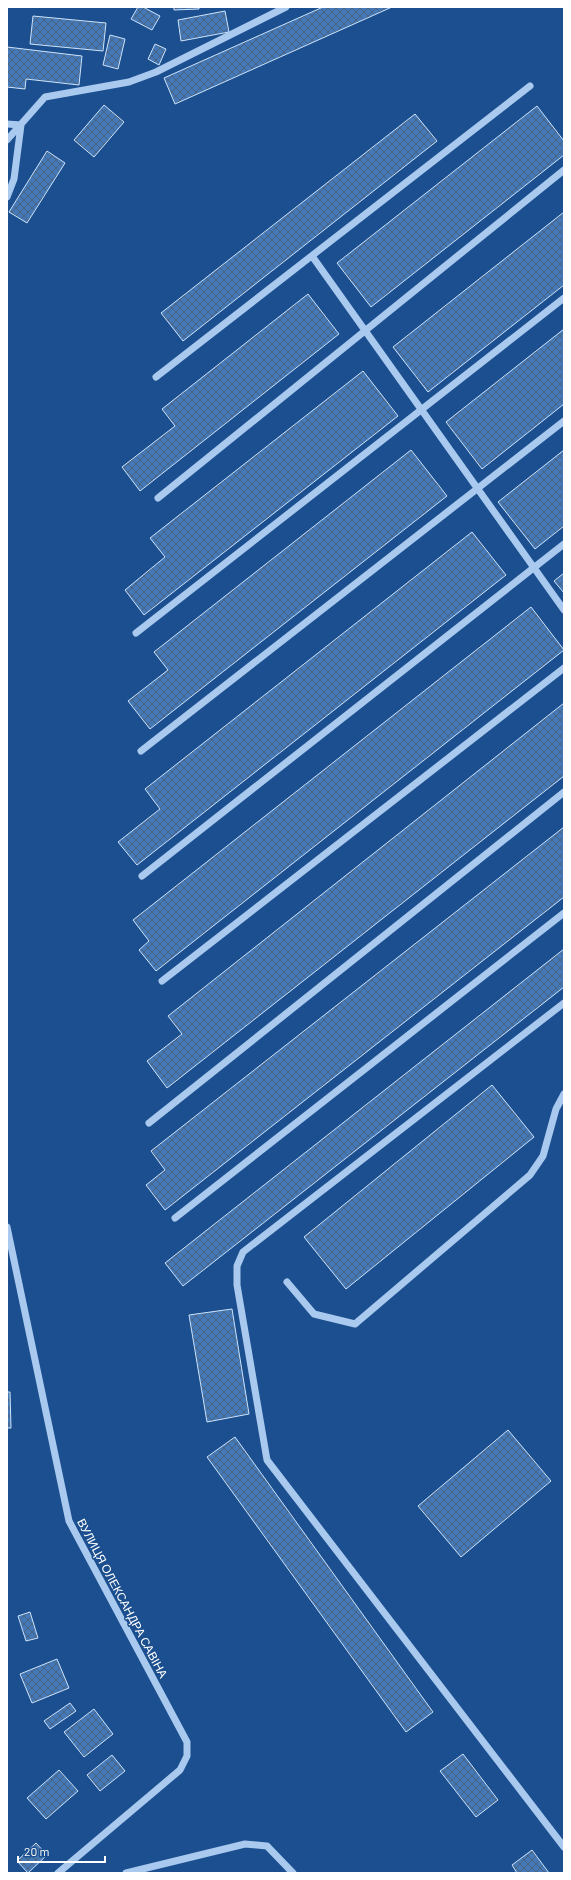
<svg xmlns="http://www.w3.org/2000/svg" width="571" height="1880" viewBox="0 0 571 1880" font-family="Barlow,sans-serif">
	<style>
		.building { fill: url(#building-cross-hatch); stroke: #cfe3fa }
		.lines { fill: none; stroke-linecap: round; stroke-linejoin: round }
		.minor { stroke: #a9c9ee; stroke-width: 7 }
		.labels { text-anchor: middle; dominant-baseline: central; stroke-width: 3; stroke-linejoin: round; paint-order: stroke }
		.street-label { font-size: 12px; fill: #fff; stroke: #1b4f8f }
	</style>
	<defs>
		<pattern id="building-cross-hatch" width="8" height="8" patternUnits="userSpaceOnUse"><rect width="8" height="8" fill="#4478b7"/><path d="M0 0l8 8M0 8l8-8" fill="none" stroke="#486282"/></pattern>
	</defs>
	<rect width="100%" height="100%" fill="#1b4f8f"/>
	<!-- building -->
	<path class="building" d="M138,7H143L160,16L152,30L131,19Z
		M174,7H199V9L174,10Z
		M323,7H392L175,104L164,78Z
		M225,11L229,32L181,41L178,20Z
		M33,16L106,23L103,51L30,44Z
		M110,35L125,39L118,69L103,65Z
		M155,44L166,49L159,65L148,59Z
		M7,47L82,56L79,85L26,79L25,89L7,87Z
		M104,105L124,122L94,157L74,140Z
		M537,106L564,141V155L371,307L337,263Z
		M415,114L437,141L183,341L161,313Z
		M47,151L65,163L27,223L9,212Z
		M564,212V285L428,392L393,347Z
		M308,294L339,334L140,491L122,467L175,426L162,409Z
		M564,329V404L482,469L446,422Z
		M363,371L398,416L144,615L125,590L165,557L150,538Z
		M411,450L447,496L150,729L128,701L168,670L154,652Z
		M564,450V526L535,549L498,502Z
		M472,532L506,575L137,865L118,842L160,809L145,789Z
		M564,573V593L554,581Z
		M531,607L564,650L156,971L139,950L149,941L133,920Z
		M564,703V776L167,1088L147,1061L182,1034L168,1016Z
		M564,827V897L165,1210L146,1185L165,1170L151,1151Z
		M564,949V987L183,1286L165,1263Z
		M492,1085L534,1137L346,1289L304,1237Z
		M232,1309L249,1414L207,1422L189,1315Z
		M7,1392H10L11,1428H7Z
		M508,1430L551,1481L461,1557L418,1506Z
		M235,1437L433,1712L406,1732L207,1457Z
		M30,1612L38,1638L26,1641L18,1616Z
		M57,1659L69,1688L32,1703L20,1674Z
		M70,1703L76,1711L50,1729L44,1721Z
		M94,1709L113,1734L84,1757L64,1732Z
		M463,1754L498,1800L476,1817L440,1771Z
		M112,1755L125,1771L100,1791L87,1775Z
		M59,1770L78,1791L46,1819L27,1798Z
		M36,1843L47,1855L28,1873L17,1861Z
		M532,1850L549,1873H517L512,1865Z"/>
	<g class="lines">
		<!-- minor -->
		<path class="minor" d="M7,124L21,125L14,179L7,197
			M7,140L45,97L129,82L156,72L286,7
			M312,256L564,610
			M156,377L530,86
			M158,498L564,170
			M136,633L564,298
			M141,751L564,421
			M142,876L564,544
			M162,981L564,668
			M564,1003L243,1252L237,1266V1285L267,1460L564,1847
			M149,1123L564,792
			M175,1218L564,913
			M7,1227L69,1521L187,1742V1756L180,1770L58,1873
			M287,1282L314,1314L355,1324L530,1175L543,1156L556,1109L564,1094
			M126,1873L245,1844L267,1846L293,1873"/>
	</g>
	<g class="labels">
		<!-- street labels -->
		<g class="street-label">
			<text transform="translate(123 1598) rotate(62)">ВУЛИЦЯ ОЛЕКСАНДРА САВІНА</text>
		</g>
	</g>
	<!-- border -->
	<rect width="571" height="1880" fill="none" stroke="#ffffff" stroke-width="16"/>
	<!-- scale -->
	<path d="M18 1856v6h87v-6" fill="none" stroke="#ffffff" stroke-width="2"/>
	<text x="24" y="1856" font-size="12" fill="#ffffff" stroke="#1b4f8f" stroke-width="3" paint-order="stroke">20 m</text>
</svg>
